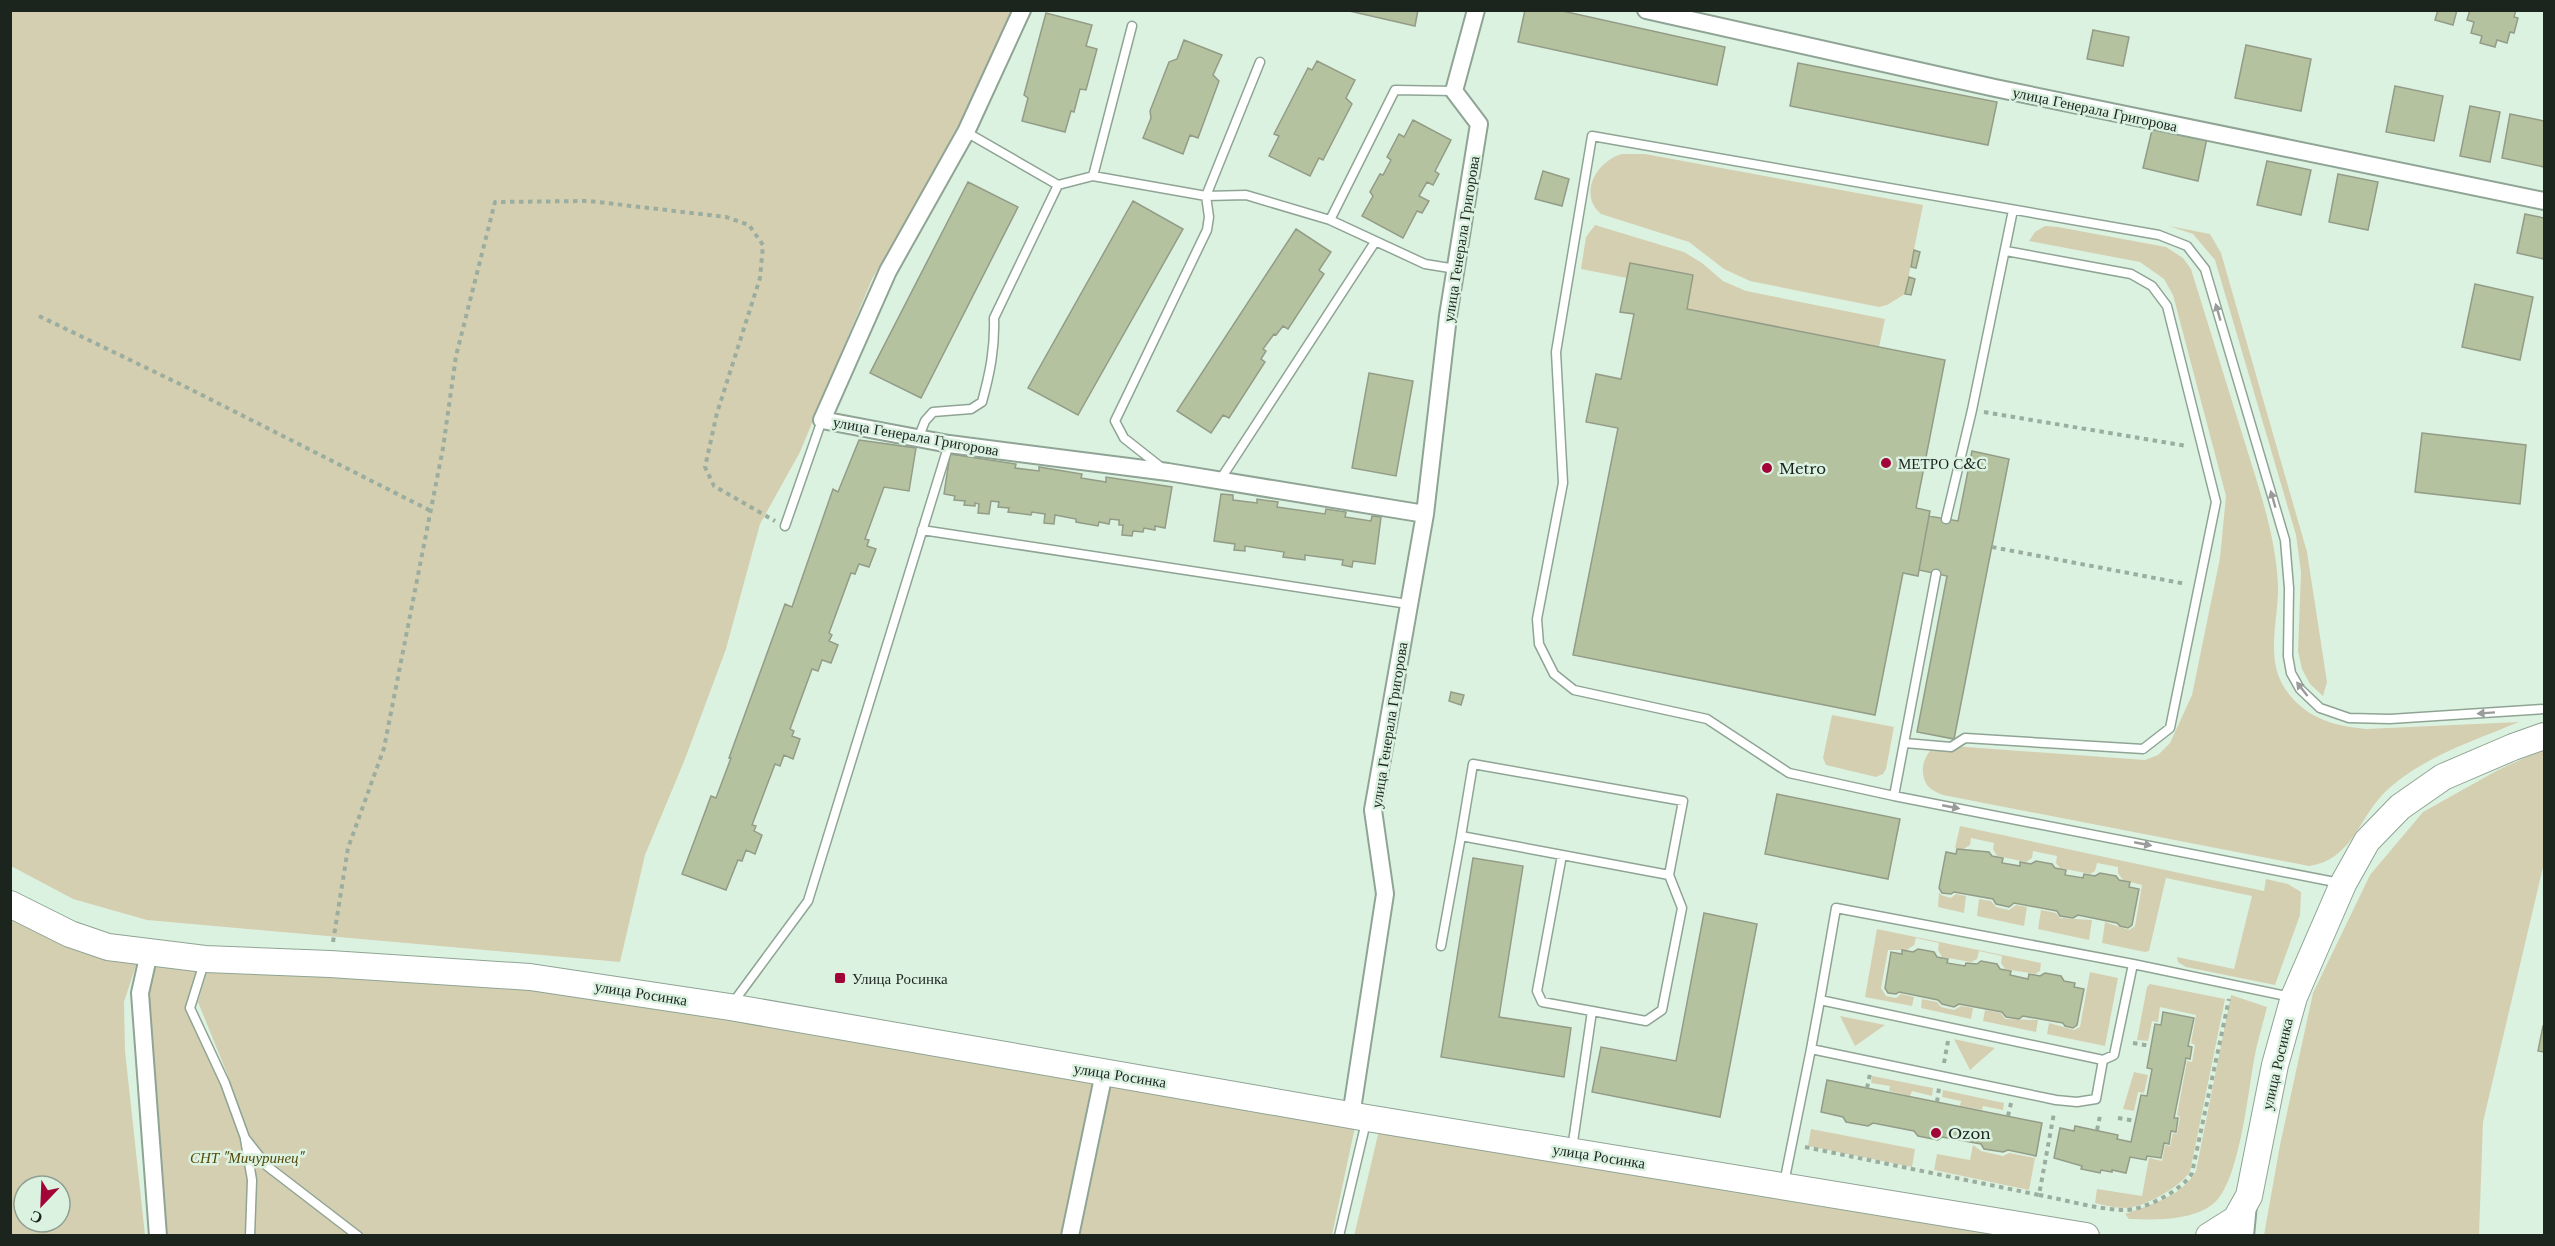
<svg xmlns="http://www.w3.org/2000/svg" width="2555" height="1246" viewBox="0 0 2555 1246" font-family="'Libre Baskerville',serif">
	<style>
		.green { fill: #d5cfb1; fill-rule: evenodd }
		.building { fill: #b5c2a0; stroke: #939c86; stroke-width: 1.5 }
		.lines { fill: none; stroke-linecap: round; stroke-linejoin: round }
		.lane-casing { stroke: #8fa494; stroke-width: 11 }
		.street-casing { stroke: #8fa494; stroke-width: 20 }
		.primary-casing { stroke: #8fa494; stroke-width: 28 }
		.path { stroke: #9bad9f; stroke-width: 4; stroke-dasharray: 4.5 4.5; stroke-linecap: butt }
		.lane { stroke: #fff; stroke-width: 8 }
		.street { stroke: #fff; stroke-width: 16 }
		.primary { stroke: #fff; stroke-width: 26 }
		.oneway { fill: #999c9a }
		.poi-dot { fill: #a20438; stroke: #dcf2e1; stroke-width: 2 }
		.labels { text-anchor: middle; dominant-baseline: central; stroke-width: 5; stroke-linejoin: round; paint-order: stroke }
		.street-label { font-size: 15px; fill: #1c241e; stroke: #dcf2e1 }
		.poi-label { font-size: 15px; fill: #1c241e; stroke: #dcf2e1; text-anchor: start }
		.park-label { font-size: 15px; font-style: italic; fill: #54480a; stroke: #dcf2e1 }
	</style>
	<rect width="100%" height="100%" fill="#dcf2e1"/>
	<!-- green -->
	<path class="green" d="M10,11H1033L1003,68L872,279L800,452L760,524L726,649L685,759L645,855L620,962L147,920L73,899L11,866Z
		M1622,154H1645L1923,205L1905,294L1887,305L1879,307L1750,281L1724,269L1689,242L1601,214C1578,195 1596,161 1622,154Z
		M1595,225L1684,252L1702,263L1723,281L1746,291L1885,319L1879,347L1687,309L1693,275L1630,263L1627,278L1581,269L1586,237Z
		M2045,226L2058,227L2166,247L2183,258L2191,269C2209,327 2227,385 2245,443C2259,489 2276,536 2278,585C2279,618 2265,657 2284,687C2303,717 2332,726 2366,729L2519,722C2473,741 2422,757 2385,792C2358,819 2352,860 2309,866L1943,795C1938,793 1931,790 1927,785C1918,771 1924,751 1939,745L2145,760L2158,755L2170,743L2192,695L2220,558L2226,496L2173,295L2164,279L2140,262L2029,241L2035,232Z
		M2169,226L2210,234L2221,253L2307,552L2327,682L2323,696L2310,684L2302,669L2298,651L2301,572L2296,535L2215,260L2193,234Z
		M1832,715L1894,727L1886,769L1883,774L1876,777L1826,765L1823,758Z
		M2544,749V863L2483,1122L2479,1235H2264L2280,1145L2313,993L2370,875L2423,812L2498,770Z
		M1960,826L2264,891L2266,879L2288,884L2301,892L2300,915L2275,985L2186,967L2178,962L2177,957L2234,969L2252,896L2166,878L2149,951L2145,952L2102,943L2105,922L2129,930L2135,926L2142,885L2123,880L2118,873V867L2097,863L2095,871L2090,874L2060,868L2056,863L2057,856L2033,851L2032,858L2026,862L1997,856L1993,849L1994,843L1971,838L1970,845L1962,850L1955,848Z
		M1939,892L1941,895L1951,898L1956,894L1966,896L1964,913L1938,907Z
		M1979,899L1991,901L1996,907L2009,910L2016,905L2027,907L2024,926L1977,916Z
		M10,902L142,947L124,1002L125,1051L145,1235H11ZM24,1186H60V1222H24Z
		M2041,910L2056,913L2060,918L2092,920L2089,940L2038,929Z
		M1877,929L2041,963L2040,971L2035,974L2005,969L2001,963L2002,956L1979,951L1977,959L1971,962L1942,957L1938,950L1939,943L1916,938L1914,945L1907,950H1888L1881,988L1886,996L1896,998L1901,994L1914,997L1912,1006L1865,997Z
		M149,953L205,959L191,1008L225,1082L228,1076L198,1002L210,961L594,990L1358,1113L1332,1235H158L143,1048Z
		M2090,972L2118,978L2105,1046L2047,1034L2049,1023L2074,1030L2080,1027Z
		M2150,984L2225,999L2190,1172C2178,1188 2144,1208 2124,1208C2114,1208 2104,1205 2095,1203L2097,1189L2142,1196L2149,1158L2162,1161L2165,1145L2170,1146L2173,1133L2177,1134L2180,1117L2177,1115L2187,1061L2192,1062L2195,1045L2191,1043L2196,1015L2160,1007L2158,1022L2152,1021L2148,1041L2137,1040L2147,987Z
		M2231,995L2267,1007C2263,1024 2257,1042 2254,1060C2248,1093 2239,1184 2213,1204C2192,1221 2154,1220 2129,1219L2125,1214C2152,1204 2181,1197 2196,1171Z
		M1922,999L1937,1002L1941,1007L1954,1010L1961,1006L1973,1008L1971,1019L1921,1008Z
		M1985,1010L2001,1013L2005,1019L2038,1020L2036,1032L1983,1021Z
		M1840,1016L1885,1025L1855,1046Z
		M1954,1039L1995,1048L1970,1070Z
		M2134,1072L2148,1075L2144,1093L2138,1092L2134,1111L2123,1109Z
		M1872,1076L1933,1088L1932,1096L1912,1091L1910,1096L1889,1091L1890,1086L1871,1083Z
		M1943,1090L2004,1103L2003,1110L1983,1106L1982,1110L1960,1106L1961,1101L1942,1097Z
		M1381,1122L2046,1236H1354Z
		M1811,1129L1915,1149L1912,1167L1808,1146Z
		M1973,1145L1981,1151L2003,1156L2009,1153L2035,1158L2029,1190L1934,1170L1937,1154L1970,1160Z"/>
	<!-- building -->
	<path class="building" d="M1345,10H1418L1415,26Z
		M1525,10H1558L1725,47L1717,85L1518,42Z
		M2438,10H2457L2453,25L2435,20Z
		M2470,10H2516L2514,17L2518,18L2514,33L2510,32L2507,43L2497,40L2495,47L2480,43L2482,36L2471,33L2474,22L2467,20Z
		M1046,13L1092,25L1086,46L1097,49L1086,90L1080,89L1074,112L1071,111L1065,132L1022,121L1028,98L1024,95Z
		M2093,30L2129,37L2123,66L2087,59Z
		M1184,40L1222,55L1213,75L1219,81L1198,138L1190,135L1183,154L1143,138L1151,118L1150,111L1169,62L1177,59Z
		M2246,45L2311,59L2301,111L2235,98Z
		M1317,61L1355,80L1346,98L1352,104L1323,160L1319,158L1310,176L1269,156L1279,136L1274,134L1308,68L1312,70Z
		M1798,63L1997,102L1988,145L1790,106Z
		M2395,86L2443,96L2434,141L2386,132Z
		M2470,106L2500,112L2490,162L2460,156Z
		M2510,114L2544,121V167L2502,158Z
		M1413,120L1451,140L1435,171L1439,174L1433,185L1427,182L1419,196L1429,201L1422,213L1417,211L1403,238L1362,216L1373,196L1370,192L1380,174L1383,175L1391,160L1387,157L1399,134L1404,137Z
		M2153,126L2207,138L2198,181L2143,168Z
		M2267,161L2311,170L2301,215L2257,205Z
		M1543,171L1569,179L1562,206L1535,199Z
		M2338,174L2378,182L2368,230L2329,222Z
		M968,182L1018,207L921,398L870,373Z
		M1133,201L1183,229L1078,415L1028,388Z
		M2525,214L2544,218V259L2517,253Z
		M1296,229L1331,252L1319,270L1324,274L1288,329L1283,326L1276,335L1274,334L1263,349L1266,351L1261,359L1265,362L1229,418L1223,415L1211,433L1177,411Z
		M1914,250L1920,252L1916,268L1911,267Z
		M1630,263L1693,275L1687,309L1945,360L1916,508L1930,511L1919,570L1918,576L1903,573L1875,715L1573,655L1618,428L1586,422L1596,374L1621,379L1634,314L1620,312Z
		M1909,277L1915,279L1911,295L1905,294Z
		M2475,284L2533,297L2520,360L2462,347Z
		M1369,373L1413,381L1396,476L1352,468Z
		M2422,433L2526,445L2520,504L2415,492Z
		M859,440L916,448L909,491L884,487L865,539L869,540L867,546L876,549L869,567L859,564L855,574L851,573L829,633L832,635L829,641L838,645L831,663L822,660L818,671L812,669L790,729L794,731L792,736L800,739L793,759L784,755L780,766L775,764L752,825L756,826L754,831L762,835L755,854L746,850L742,861L738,860L726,890L682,874L711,796L716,798L731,758H729L785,604L792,607L833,489L838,492Z
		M1972,451L2009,459L1954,739L1917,732L1947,576L1919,570L1929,516L1958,521Z
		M950,454L1016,464L1015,468L1039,471V467L1082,474L1081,478L1106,482V477L1172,487L1165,528L1155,526V530L1144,528L1143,532L1133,531L1132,536L1122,535L1123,525H1119V520L1110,519L1109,524L1099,522L1098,526L1076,522V519L1055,515L1054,524L1044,523L1045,514L1032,512L1031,515L1008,512L1009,508L998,507L999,502L991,501L989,514L978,513L979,504L975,503V506L964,505L965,501L954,500L955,496L944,494Z
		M1221,494L1233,495V500L1257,503V499L1278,502L1277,507L1325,514L1326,509L1346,512L1345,517L1371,521L1372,516L1381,517L1375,564L1353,561L1352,567L1342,565L1343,560L1305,555V560L1283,557L1284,552L1245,546V551L1234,550L1235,544L1214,541Z
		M1451,692L1464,695L1461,705L1449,701Z
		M1777,794L1900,819L1888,879L1765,854Z
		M1957,849L1989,852L1992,856L2003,858L2002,863L2020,866V862L2031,864L2036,861L2052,864L2055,868L2066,870L2065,875L2083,878L2084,874L2095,876L2100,873L2116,876L2119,880L2130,882L2129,887L2139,889L2132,925L2128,928L2120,926L2117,923L2078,915L2073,918L2060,916L2057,911L2014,903L2009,907L1996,904L1993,899L1954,892L1951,894L1942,893L1939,888L1946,852L1956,854Z
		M1473,858L1523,866L1499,1017L1571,1028L1564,1077L1441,1057Z
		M1704,913L1757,924L1720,1117L1592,1092L1601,1047L1676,1061Z
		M1918,949L1934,952L1937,957L1948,959L1947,963L1965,966L1966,963L1977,964L1981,961L1997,964L2000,969L2011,971L2010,975L2028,979L2029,974L2040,976L2045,973L2061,976L2064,981L2075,983L2074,987L2084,989L2077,1025L2073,1028L2065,1026L2063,1023L2023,1016L2019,1019L2006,1017L2002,1012L1959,1004L1954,1007L1942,1004L1938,1000L1899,992L1896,994L1888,993L1885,988L1891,952L1902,954V950L1913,952Z
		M2163,1012L2194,1018L2188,1046L2192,1047L2190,1059L2186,1058L2174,1118H2178L2176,1132L2171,1131L2169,1144L2164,1143L2161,1158L2147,1156L2146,1160L2130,1157L2126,1173L2112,1170V1172L2101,1170L2100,1173L2081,1169L2082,1166L2054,1158L2060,1128L2074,1131L2075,1126L2118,1135L2117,1139L2131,1142L2141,1095L2147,1096L2152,1069L2147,1068L2155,1024L2161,1025Z
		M2543,1026H2544V1052L2538,1051Z
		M1827,1080L2042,1123L2036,1156L2008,1150L2003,1152L1984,1149L1981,1144L1942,1137L1938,1140L1918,1136L1914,1131L1873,1123L1868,1126L1846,1122L1843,1117L1821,1112Z"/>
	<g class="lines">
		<defs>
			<path id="lane" d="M1260,62L1206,196L1246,195L1330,220L1425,264L1456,269
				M966,132L1058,185L1093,176L1206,196L1209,217L1207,230L1115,421L1124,438L1162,468
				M1093,176L1132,26
				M1330,220L1395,90L1454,91
				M918,439L925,421L933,412L971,409L982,402C990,373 995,348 994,318L1058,185
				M1220,480L1375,242
				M1946,519L1972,410L2013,210
				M785,526L822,420
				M922,530L1408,604
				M1905,743L1951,747L1965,738L2143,749L2170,728L2216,502L2167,306L2152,286L2131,274L2006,251
				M1894,796L1936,574
				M1461,836L1473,764L1683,801L1669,875
				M1562,855L1537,991L1542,1002L1592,1011L1572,1149
				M2340,883L1894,796L1789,773L1707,719L1574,690L1554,674L1539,644L1537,619L1563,483L1556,352L1592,136L2159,235L2187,246L2205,269L2285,540L2289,588L2288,656L2291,673L2300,689L2320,708L2349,718L2390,719L2544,709
				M1441,946L1461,836L1669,875L1682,908L1662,1010L1646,1021L1592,1011
				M204,963L190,1008L225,1083L245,1138L267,1166L358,1236
				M1820,1000L1836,908L2133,964
				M732,1004L808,901L949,444
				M1811,1049L1820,1000L2103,1060
				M245,1139L252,1180L250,1236
				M1784,1183L1811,1049L2056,1100L2077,1102L2096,1099L2103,1060L2114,1055L2133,964L2291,997
				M1339,1236L1366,1122"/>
			<path id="street" d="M1022,10L966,132L888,271L822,420L949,444L1168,472L1425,514L1373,810L1385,894L1351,1116
				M1646,10L1995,88L2544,201
				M1425,514L1448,316L1479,124L1454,91L1476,10
				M149,953L140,993L158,1236
				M1070,1236L1104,1073
				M2245,1236L2248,1204"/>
			<path id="primary" d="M10,904L70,934L108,947L205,959L330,964L530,977L730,1007L1367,1118L2086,1236
				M2209,1236L2236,1219L2249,1196L2275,1065L2294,997L2343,884L2367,841L2400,807L2443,777L2513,747L2544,736"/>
		</defs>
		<!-- lane casing -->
		<use href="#lane" class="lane-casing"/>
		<!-- street casing -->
		<use href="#street" class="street-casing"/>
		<!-- primary casing -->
		<use href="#primary" class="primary-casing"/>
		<!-- path -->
		<path class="path" d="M39,316L188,388L431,511
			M1984,412L2187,446
			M1992,547L2186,584
			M333,942L348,848L384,748L443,448L456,356L495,202L589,201L726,217L749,225L763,245L760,278L717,413L705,467L714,486L775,521
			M2133,1043L2151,1046
			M1944,1063L1948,1041
			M1867,1088L1870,1074
			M1937,1102L1939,1088
			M2008,1116L2011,1103
			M2118,1118L2136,1121
			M2097,1130L2100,1116
			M1805,1147L2039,1195L2054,1113
			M2039,1195C2066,1200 2096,1209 2123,1210C2143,1211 2183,1190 2192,1173L2229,999"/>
		<!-- lane -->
		<use href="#lane" class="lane"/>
		<!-- street -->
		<use href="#street" class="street"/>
		<!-- primary -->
		<use href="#primary" class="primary"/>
	</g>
	<!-- one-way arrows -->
	<defs><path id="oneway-solid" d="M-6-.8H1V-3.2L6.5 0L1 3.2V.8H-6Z" transform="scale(1.5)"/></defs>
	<g class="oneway">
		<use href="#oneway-solid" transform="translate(2218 312) rotate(-106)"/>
		<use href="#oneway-solid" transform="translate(2273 499) rotate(-106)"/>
		<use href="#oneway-solid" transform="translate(2302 689) rotate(-128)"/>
		<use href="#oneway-solid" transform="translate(2486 713) rotate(176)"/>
		<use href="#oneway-solid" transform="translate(1951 807) rotate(11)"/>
		<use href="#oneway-solid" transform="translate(2143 844) rotate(11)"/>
	</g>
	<!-- markers -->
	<g class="poi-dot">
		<circle cx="1886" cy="463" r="6"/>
		<circle cx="1767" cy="468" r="6"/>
		<rect x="834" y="972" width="12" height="12" rx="3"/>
		<circle cx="1936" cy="1133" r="6"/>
	</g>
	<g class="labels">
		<!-- street labels -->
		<g class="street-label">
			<text transform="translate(2095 109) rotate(12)">улица Генерала Григорова</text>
			<text transform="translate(1461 239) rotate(-81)">улица Генерала Григорова</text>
			<text transform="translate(916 436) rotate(10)">улица Генерала Григорова</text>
			<text transform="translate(1389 725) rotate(-81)">улица Генерала Григорова</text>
			<text transform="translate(641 993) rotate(9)">улица Росинка</text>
			<text transform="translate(2277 1064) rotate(-77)">улица Росинка</text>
			<text transform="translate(1120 1075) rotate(9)">улица Росинка</text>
			<text transform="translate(1599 1156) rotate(9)">улица Росинка</text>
		</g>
		<!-- poi labels -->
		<g class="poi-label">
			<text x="1898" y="463">МЕТРО С&amp;С</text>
			<text x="1779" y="468">Metro</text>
			<text x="852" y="978">Улица Росинка</text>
			<text x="1948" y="1133">Ozon</text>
		</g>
		<!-- park labels -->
		<g class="park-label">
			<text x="247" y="1157">СНТ "Мичуринец"</text>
		</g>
	</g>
	<!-- border -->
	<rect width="2555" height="1246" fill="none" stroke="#1c241e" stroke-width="24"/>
	<!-- north arrow -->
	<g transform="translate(42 1204) rotate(203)"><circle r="28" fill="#dcf2e1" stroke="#8fa093" stroke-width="1.5"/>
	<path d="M0-4.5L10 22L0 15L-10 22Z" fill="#a20438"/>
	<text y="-9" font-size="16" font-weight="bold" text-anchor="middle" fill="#1c241e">С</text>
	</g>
</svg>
